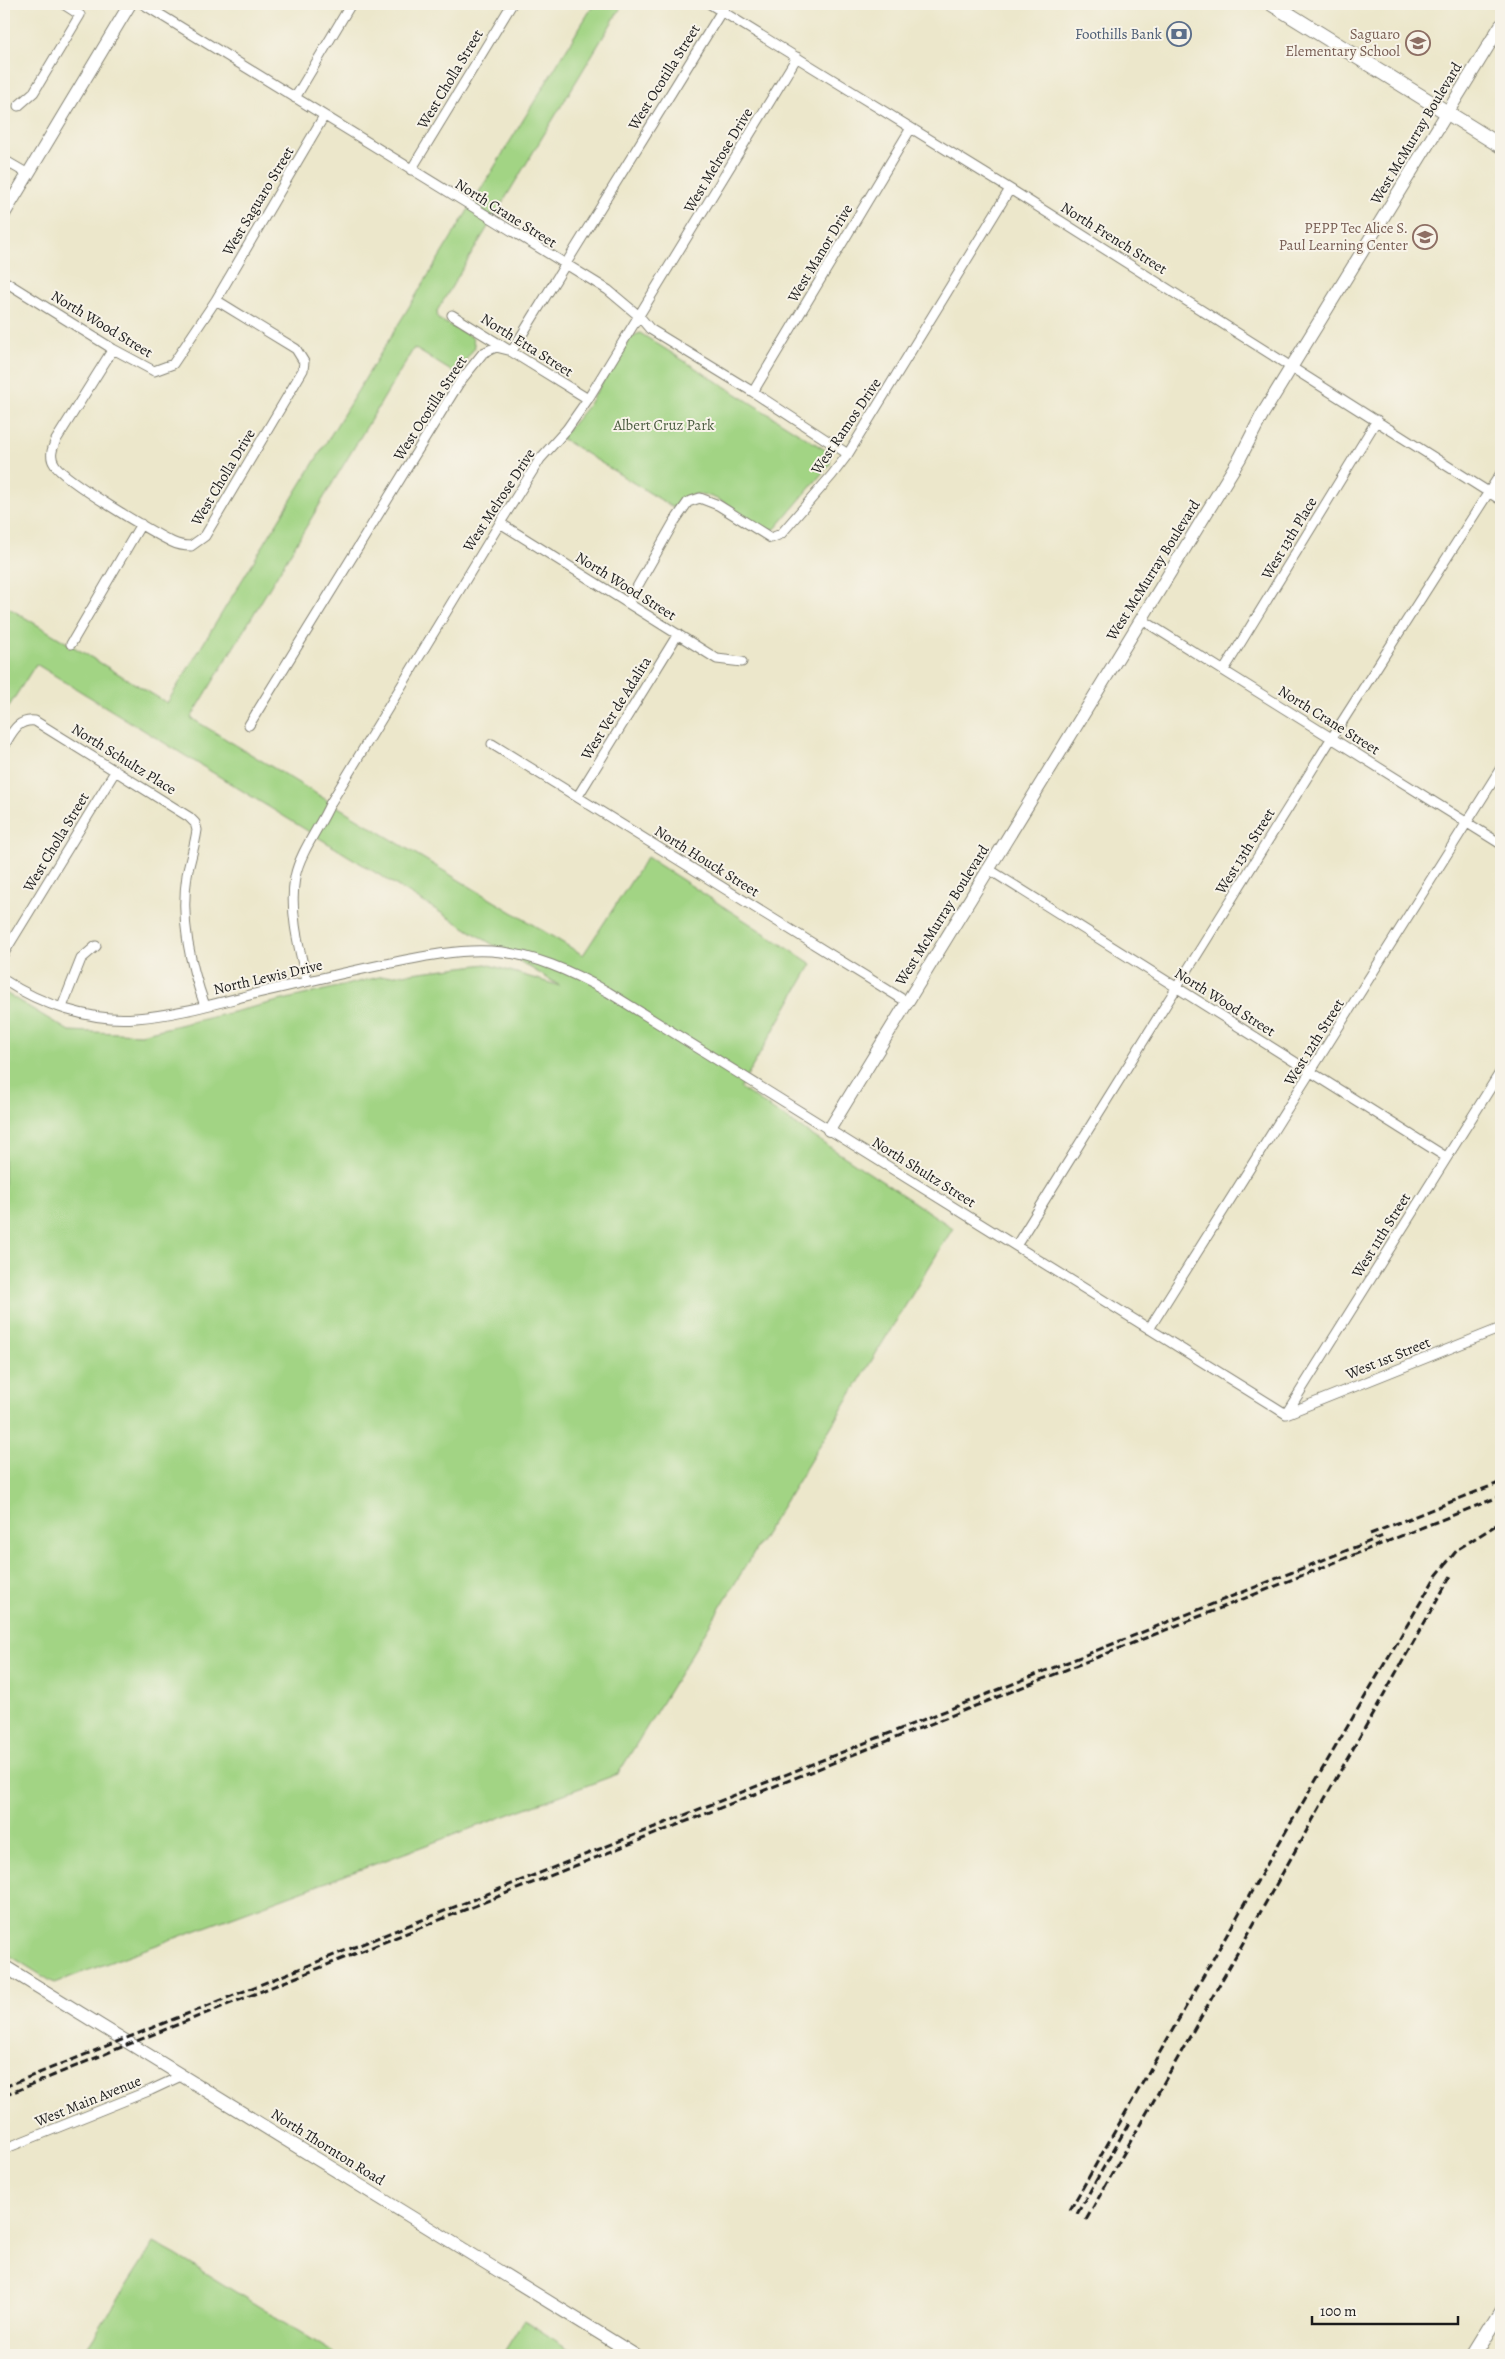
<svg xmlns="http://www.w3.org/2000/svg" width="1505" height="2359" viewBox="0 0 1505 2359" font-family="Alegreya,serif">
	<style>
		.green { fill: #a2d484; stroke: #5f7850 }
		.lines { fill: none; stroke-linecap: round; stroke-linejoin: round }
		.street-casing { stroke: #848274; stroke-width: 11 }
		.secondary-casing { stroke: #848274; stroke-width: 14 }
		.primary-casing { stroke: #848274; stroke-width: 16 }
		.street { stroke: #fff; stroke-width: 9 }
		.secondary { stroke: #fff; stroke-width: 12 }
		.primary { stroke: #fff; stroke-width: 14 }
		.rail { stroke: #1c1c1c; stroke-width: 3; stroke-dasharray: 8 4; stroke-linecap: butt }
		.labels { text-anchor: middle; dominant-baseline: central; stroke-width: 4; stroke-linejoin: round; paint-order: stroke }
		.service-label { font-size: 15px; fill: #4e5e75; stroke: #f7f3e8; text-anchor: end }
		.education-label { font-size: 15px; fill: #785e54; stroke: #f7f3e8; text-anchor: end }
		.street-label { font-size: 15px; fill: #1c1c1c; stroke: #f7f3e8 }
		.park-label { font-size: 15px; fill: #4b5c40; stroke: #f7f3e8 }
	</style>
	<rect width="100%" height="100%" fill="#f7f3e8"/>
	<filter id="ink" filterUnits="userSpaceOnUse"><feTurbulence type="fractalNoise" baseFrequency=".02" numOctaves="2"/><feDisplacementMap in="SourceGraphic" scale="10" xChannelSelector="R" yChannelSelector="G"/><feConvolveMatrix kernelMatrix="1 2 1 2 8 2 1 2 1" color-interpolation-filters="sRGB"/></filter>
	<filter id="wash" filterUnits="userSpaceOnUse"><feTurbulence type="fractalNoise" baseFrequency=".0096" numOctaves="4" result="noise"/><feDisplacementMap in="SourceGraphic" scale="20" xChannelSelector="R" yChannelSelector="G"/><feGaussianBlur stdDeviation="1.12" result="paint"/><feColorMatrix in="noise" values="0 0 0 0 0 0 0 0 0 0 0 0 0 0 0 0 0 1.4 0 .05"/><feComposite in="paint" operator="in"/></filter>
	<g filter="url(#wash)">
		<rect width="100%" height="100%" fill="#ece7cb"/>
		<!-- green -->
		<path class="green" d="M594,4H623L437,311L438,319L472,337L475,347L456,374L414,348L191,718L583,955L647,857L812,964L740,1088L953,1228L618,1774L54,1983L4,1952V992L69,1031L141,1034L379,977L486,964L560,986L36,664L4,714V605L167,703Z
			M640,333L830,453V464L775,529L765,530C740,514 697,473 674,508L561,438L587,407L631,337Z
			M154,2243L176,2255L337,2355H82Z
			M524,2320L578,2355H502Z"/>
	</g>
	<g filter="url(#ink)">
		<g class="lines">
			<defs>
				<path id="street" d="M143,4L608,290L639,316L650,329L753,392L848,454
					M710,4L1010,189L1501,500
					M295,98L351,4
					M18,106L34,92L80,15L63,4
					M4,160L28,174
					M411,170L512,4
					M4,281L113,349L154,371L173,364L216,300L324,116
					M452,315L588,399
					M113,349L56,440C52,449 49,457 55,465C65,481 152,532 172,542C178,545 184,546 191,546L205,536L303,370L304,362L296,349L216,300
					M753,392L911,128
					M500,523L717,659L742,662
					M628,603L674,522L688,502L700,498L718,505L771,538L781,534L832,475L848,454L1010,189
					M1141,619L1501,844
					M71,644L141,524
					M1224,670L1377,420
					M249,725L459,383L483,353L496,347L512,351L726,4
					M492,744L907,1002
					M4,746C12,733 17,719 35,721L189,817L195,823L197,830C195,845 190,860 187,875C180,920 190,964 205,1006
					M578,796L678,634
					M990,870L1446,1157
					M4,953L116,770
					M4,980C40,1004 91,1022 136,1018C177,1015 217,1003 258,993C300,983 343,973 386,964C420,957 456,949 491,951C532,953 572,972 608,992L1286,1414
					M307,981C299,948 289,912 295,877C300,852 320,827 330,804L500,523L540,459L567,429L588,399L797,57
					M62,1007L81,959L96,946
					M1016,1246L1331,739L1501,473
					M1149,1329L1501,768
					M1286,1414L1501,1071
					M1286,1414L1501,1328
					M4,2149L151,2090L181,2076"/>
				<path id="secondary" d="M4,214L130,4
					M829,1130L1240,458L1262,415L1501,25
					M4,1966L635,2355"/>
				<path id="primary" d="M1272,4L1501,146
					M1474,2355L1501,2311"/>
			</defs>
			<!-- street casing -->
			<use href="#street" class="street-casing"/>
			<!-- secondary casing -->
			<use href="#secondary" class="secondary-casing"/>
			<!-- primary casing -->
			<use href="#primary" class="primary-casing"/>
			<!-- street -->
			<use href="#street" class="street"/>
			<!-- secondary -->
			<use href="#secondary" class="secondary"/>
			<!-- primary -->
			<use href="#primary" class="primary"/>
			<!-- rail -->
			<path class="rail" d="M1370,1534L1501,1482
				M4,2087L1383,1536
				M4,2096L129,2044L1501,1496
				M1070,2210L1282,1838L1436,1576L1458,1549L1501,1522
				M1077,2214L1129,2123
				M1086,2220L1452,1574"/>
		</g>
	</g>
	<!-- icons -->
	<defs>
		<symbol id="bank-ring" viewBox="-11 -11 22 22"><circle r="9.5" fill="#f7f3e8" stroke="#5c6f8a" stroke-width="1.5"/><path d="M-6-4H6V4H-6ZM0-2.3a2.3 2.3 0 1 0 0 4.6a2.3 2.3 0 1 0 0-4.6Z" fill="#5c6f8a"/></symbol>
		<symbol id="school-ring" viewBox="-11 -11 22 22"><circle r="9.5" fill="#f7f3e8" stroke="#8d6e63" stroke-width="1.5"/><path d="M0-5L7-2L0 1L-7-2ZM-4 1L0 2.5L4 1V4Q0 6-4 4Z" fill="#8d6e63"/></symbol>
	</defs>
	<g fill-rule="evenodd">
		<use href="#bank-ring" x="1165" y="20" width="28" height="28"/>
		<use href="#school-ring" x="1404" y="29" width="28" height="28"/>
		<use href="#school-ring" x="1411" y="223" width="28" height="28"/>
	</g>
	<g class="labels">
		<!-- service labels -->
		<g class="service-label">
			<text x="1162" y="34">Foothills Bank</text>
		</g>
		<!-- education labels -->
		<g class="education-label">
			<text x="1400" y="34">Saguaro<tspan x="1400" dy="17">Elementary School</tspan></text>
			<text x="1408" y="228">PEPP Tec Alice S.<tspan x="1408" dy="17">Paul Learning Center</tspan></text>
		</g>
		<!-- street labels -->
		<g class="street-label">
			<text transform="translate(664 77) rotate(-58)">West Ocotilla Street</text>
			<text transform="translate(450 79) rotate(-59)">West Cholla Street</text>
			<text transform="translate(1416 133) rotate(-59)">West McMurray Boulevard</text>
			<text transform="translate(718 160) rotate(-59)">West Melrose Drive</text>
			<text transform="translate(258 201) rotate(-59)">West Saguaro Street</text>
			<text transform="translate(506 213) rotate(32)">North Crane Street</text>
			<text transform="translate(1114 238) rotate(32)">North French Street</text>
			<text transform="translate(820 253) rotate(-59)">West Manor Drive</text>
			<text transform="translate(102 324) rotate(31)">North Wood Street</text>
			<text transform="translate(527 345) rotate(32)">North Etta Street</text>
			<text transform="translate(430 408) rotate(-57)">West Ocotilla Street</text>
			<text transform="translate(846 426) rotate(-56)">West Ramos Drive</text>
			<text transform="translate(223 477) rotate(-59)">West Cholla Drive</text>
			<text transform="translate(499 500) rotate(-57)">West Melrose Drive</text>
			<text transform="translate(1289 538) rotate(-59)">West 13th Place</text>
			<text transform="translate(1153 570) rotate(-58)">West McMurray Boulevard</text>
			<text transform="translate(626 586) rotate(32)">North Wood Street</text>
			<text transform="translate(616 708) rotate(-58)">West Ver de Adalita</text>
			<text transform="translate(1329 720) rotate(32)">North Crane Street</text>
			<text transform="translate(124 759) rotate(32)">North Schultz Place</text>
			<text transform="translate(56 842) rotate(-59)">West Cholla Street</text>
			<text transform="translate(1245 851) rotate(-58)">West 13th Street</text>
			<text transform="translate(707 861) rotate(32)">North Houck Street</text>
			<text transform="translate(942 915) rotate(-58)">West McMurray Boulevard</text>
			<text transform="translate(268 977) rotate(-13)">North Lewis Drive</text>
			<text transform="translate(1225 1002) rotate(32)">North Wood Street</text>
			<text transform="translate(1314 1042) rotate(-58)">West 12th Street</text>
			<text transform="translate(924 1172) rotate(32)">North Shultz Street</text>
			<text transform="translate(1381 1235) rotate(-58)">West 11th Street</text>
			<text transform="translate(1388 1358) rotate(-22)">West 1st Street</text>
			<text transform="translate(88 2101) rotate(-22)">West Main Avenue</text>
			<text transform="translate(328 2147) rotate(32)">North Thornton Road</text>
		</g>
		<!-- park labels -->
		<g class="park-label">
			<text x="664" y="425">Albert Cruz Park</text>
		</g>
	</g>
	<!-- margin -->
	<rect width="1505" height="2359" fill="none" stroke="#f7f3e8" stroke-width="20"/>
	<!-- scale -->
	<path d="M1312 2316v8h146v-8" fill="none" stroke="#1c1c1c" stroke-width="2.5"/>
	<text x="1320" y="2316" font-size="15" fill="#1c1c1c" stroke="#f7f3e8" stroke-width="4" paint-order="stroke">100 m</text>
</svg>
